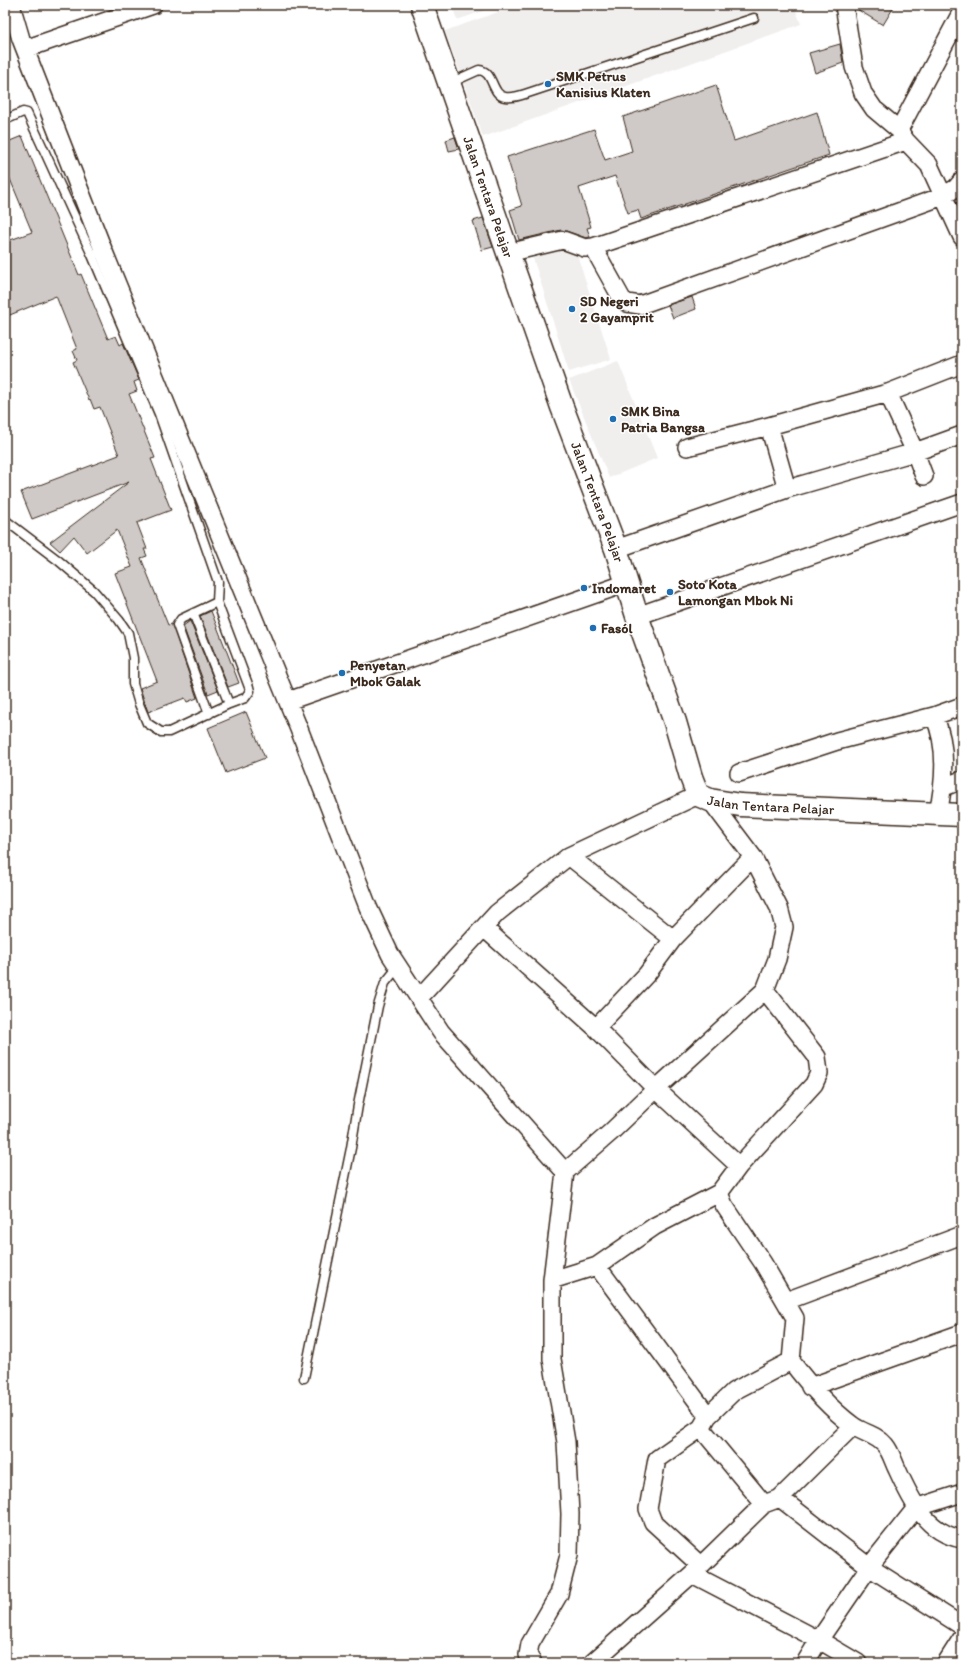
<svg xmlns="http://www.w3.org/2000/svg" width="967" height="1668" viewBox="0 0 967 1668" font-family="Itim,sans-serif">
	<style>
		.built { fill: #f1efee }
		.building { fill: #cfcac7; stroke: #3b2a1e }
		.lines { fill: none; stroke-linecap: round; stroke-linejoin: round }
		.lane-casing { stroke: #3b2a1e; stroke-width: 11 }
		.street-casing { stroke: #3b2a1e; stroke-width: 20 }
		.secondary-casing { stroke: #3b2a1e; stroke-width: 25 }
		.lane { stroke: #fff; stroke-width: 8 }
		.street { stroke: #fff; stroke-width: 17 }
		.secondary { stroke: #fff; stroke-width: 22 }
		.poi-dot { fill: #1f6fb2; stroke: #fff; stroke-width: 1.5 }
		.labels { text-anchor: middle; dominant-baseline: central; stroke-width: 3; stroke-linejoin: round; paint-order: stroke }
		.poi-label { font-size: 14px; font-weight: bold; fill: #3b2a1e; stroke: #fff; text-anchor: start }
		.street-label { font-size: 14px; fill: #3b2a1e; stroke: #fff }
	</style>
	<rect width="100%" height="100%" fill="#fff"/>
	<filter id="ink" filterUnits="userSpaceOnUse"><feTurbulence type="fractalNoise" baseFrequency=".025" numOctaves="2"/><feDisplacementMap in="SourceGraphic" scale="8" xChannelSelector="R" yChannelSelector="G"/><feConvolveMatrix kernelMatrix="1 2 1 2 8 2 1 2 1" color-interpolation-filters="sRGB"/></filter>
	<g filter="url(#ink)">
		<!-- built -->
		<path class="built" d="M452,5H500L457,20Z
			M518,5H794L801,24L483,137L445,31Z
			M574,245L611,359L569,372L533,258Z
			M618,361L657,458L609,478L569,380Z"/>
		<!-- building -->
		<path class="building" d="M854,5H895L883,25L855,8Z
			M840,44L843,63L815,73L809,53Z
			M716,85L734,141L817,112L829,155L641,219L638,210L628,213L615,176L579,188L591,227L587,228L590,237L586,238L566,231L561,230L519,240L510,210L522,206L507,157L594,129L605,160L632,151L623,117Z
			M22,136L79,275L81,274L108,339L116,336L120,345L123,343L139,380L134,382L137,391L129,394L155,458L151,459L171,510L137,523L147,549H144L147,556L141,558L168,625L172,624L197,698L187,702L185,698L148,712L140,688L157,681L115,573L132,567L117,530L87,553L74,536L60,551L50,542L129,482L32,519L21,492L119,455L100,407L94,409L90,399L89,400L73,362L77,360L73,351L77,349L56,296L5,317V242L32,232L5,167V143Z
			M455,137L459,149L449,151L446,140Z
			M483,218L493,247L482,250L473,221Z
			M692,297L696,309L673,318L668,305Z
			M211,611L239,683L228,687L200,616Z
			M190,621L218,690L208,694L183,626Z
			M246,712L265,758L226,773L208,728Z"/>
		<g class="lines">
			<defs>
				<path id="lane" d="M450,83L479,70C494,71 491,95 505,97C512,98 519,96 525,94L754,18
					M5,120L23,112L27,113L92,255L96,254
					M92,255L159,414L218,582L217,602L181,619L177,625L209,714
					M5,520L59,561L94,591L119,620L128,633L133,658V684L139,704L147,723L161,732H169L229,704L193,613
					M217,602L249,687L250,691L245,698L229,704
					M304,1378L351,1148L358,1105L378,1006L385,983L398,967"/>
				<path id="street" d="M11,5L21,39L104,252L299,729L368,907L390,954L441,1032L565,1172L552,1280V1359L566,1442L570,1514L569,1555L559,1594L530,1644L528,1655L533,1663
					M844,5L854,67L863,93L874,109L899,130L906,141L929,165L962,237
					M25,49L153,5
					M899,130L962,11
					M593,247L622,299L627,303L640,305L943,196L956,188L962,181
					M508,253L563,240L585,248L593,247L906,141
					M888,393L915,452L924,476
					M769,426L787,489
					M687,447L769,426L888,393L962,364
					M616,549L787,489L915,452L962,435
					M637,616L962,503
					M288,701L627,583
					M934,716C948,746 945,781 938,813
					M739,773L837,741L934,716L962,706
					M944,787L962,780
					M710,800L753,857L779,908L784,927L777,959L765,990L817,1057L819,1073L814,1084L739,1166L719,1193L724,1205L763,1263L795,1318L791,1361C809,1385 828,1407 852,1425C862,1433 876,1434 885,1445C891,1452 893,1461 897,1469C911,1500 926,1533 962,1539
					M569,856L673,939
					M484,928L596,1028L656,1089L739,1166
					M419,998L497,913L569,856L698,795
					M596,1028L647,974L673,939L753,857
					M565,1172L610,1133L656,1089L765,990
					M597,1266L708,1416
					M552,1280L597,1266L655,1226L719,1193
					M786,1301L962,1235
					M810,1387L962,1333
					M701,1428L764,1504
					M780,1498L869,1567L962,1626
					M700,1565L653,1522L648,1509L657,1459L701,1428L708,1416L734,1391L791,1361
					M692,1574L819,1640L858,1663
					M592,1663L692,1574L764,1504L780,1498L853,1426
					M805,1663L819,1640L869,1567L916,1508L962,1493
					M946,1663L962,1638"/>
				<g id="secondary">
					<path id="s1" d="M422,5L508,253L562,407L616,549L637,616L675,722L691,777L698,795L710,800L740,805L962,815"/>
				</g>
			</defs>
			<!-- lane casing -->
			<use href="#lane" class="lane-casing"/>
			<!-- street casing -->
			<use href="#street" class="street-casing"/>
			<!-- secondary casing -->
			<use href="#secondary" class="secondary-casing"/>
			<!-- lane -->
			<use href="#lane" class="lane"/>
			<!-- street -->
			<use href="#street" class="street"/>
			<!-- secondary -->
			<use href="#secondary" class="secondary"/>
		</g>
	</g>
	<!-- markers -->
	<g class="poi-dot">
		<circle cx="548" cy="84" r="4"/>
		<circle cx="572" cy="309" r="4"/>
		<circle cx="613" cy="419" r="4"/>
		<circle cx="584" cy="588" r="4"/>
		<circle cx="670" cy="592" r="4"/>
		<circle cx="593" cy="628" r="4"/>
		<circle cx="342" cy="673" r="4"/>
	</g>
	<g class="labels">
		<!-- poi labels -->
		<g class="poi-label">
			<text x="556" y="76">SMK Petrus<tspan x="556" dy="16">Kanisius Klaten</tspan></text>
			<text x="580" y="301">SD Negeri<tspan x="580" dy="16">2 Gayamprit</tspan></text>
			<text x="621" y="411">SMK Bina<tspan x="621" dy="16">Patria Bangsa</tspan></text>
			<text x="678" y="584">Soto Kota<tspan x="678" dy="16">Lamongan Mbok Ni</tspan></text>
			<text x="592" y="588">Indomaret</text>
			<text x="601" y="628">Fasól</text>
			<text x="350" y="665">Penyetan<tspan x="350" dy="16">Mbok Galak</tspan></text>
		</g>
		<!-- street labels -->
		<g class="street-label">
			<text stroke="none"><textPath href="#s1" startOffset="203">Jalan Tentara Pelajar</textPath></text>
			<text stroke="none"><textPath href="#s1" startOffset="527">Jalan Tentara Pelajar</textPath></text>
			<text stroke="none"><textPath href="#s1" startOffset="911">Jalan Tentara Pelajar</textPath></text>
		</g>
	</g>
	<!-- margin -->
	<rect width="967" height="1668" fill="none" stroke="#fff" stroke-width="20"/>
	<rect x="10" y="10" width="947" height="1648" fill="none" stroke="#3b2a1e" stroke-width="1.5" filter="url(#ink)"/>
</svg>
